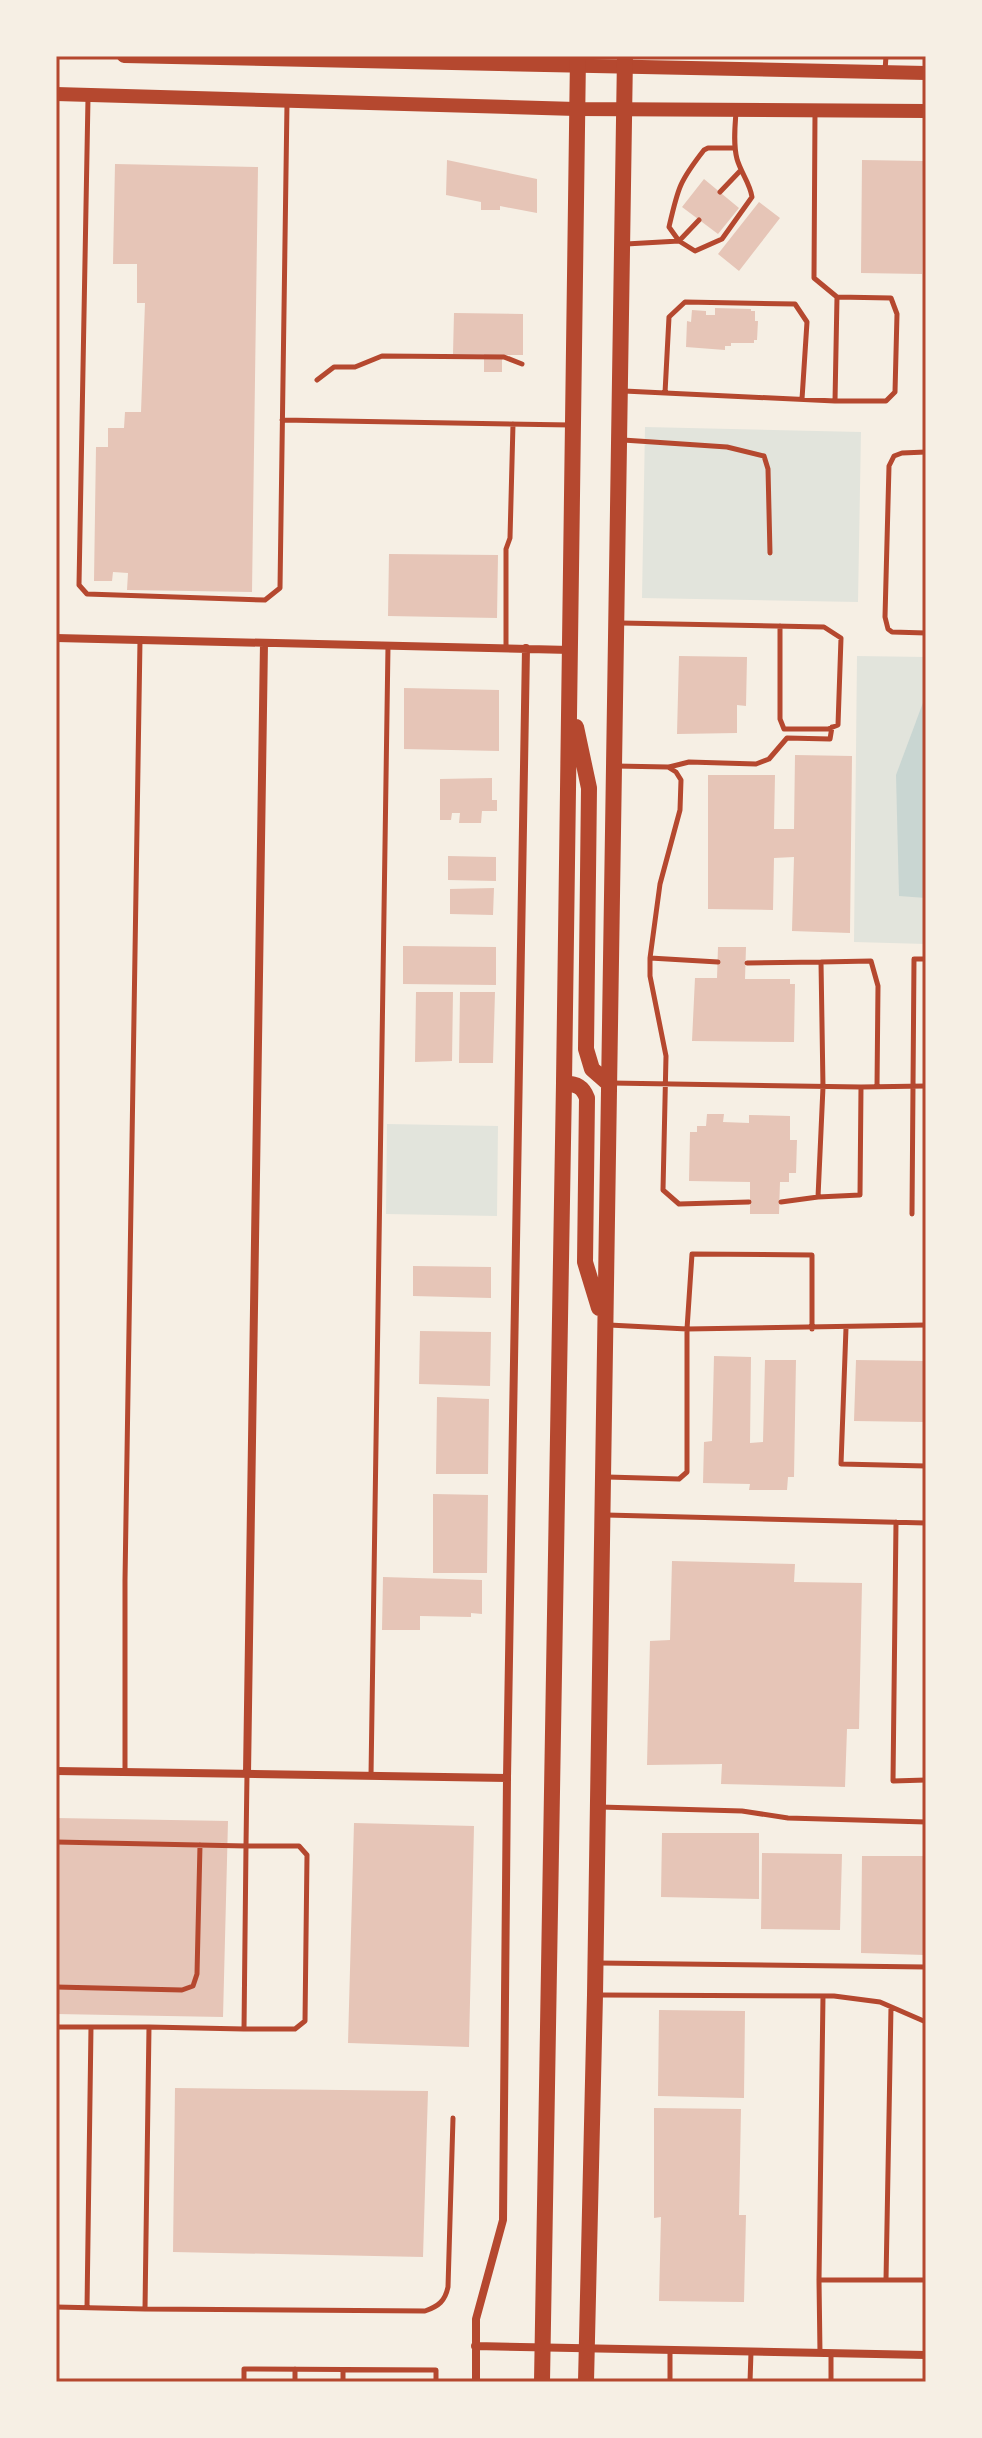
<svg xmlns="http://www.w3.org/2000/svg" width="982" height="2438" viewBox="0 0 982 2438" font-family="'Golos Text',sans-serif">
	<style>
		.green { fill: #e2e4dc }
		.water { fill: #c9d6d2 }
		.building { fill: #e6c5b7 }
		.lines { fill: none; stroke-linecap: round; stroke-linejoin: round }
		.service { stroke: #b5482f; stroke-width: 5 }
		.minor { stroke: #b5482f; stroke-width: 8 }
		.secondary { stroke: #b5482f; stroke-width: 14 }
		.primary { stroke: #b5482f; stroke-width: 16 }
		.neatline { fill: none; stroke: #b5482f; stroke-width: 3 }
	</style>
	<rect width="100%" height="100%" fill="#f6efe4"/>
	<!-- green -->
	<path class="green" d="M645,427L861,432L858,602L642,598Z
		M857,656L926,657V944L854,942Z
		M387,1124L498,1126L497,1216L386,1214Z"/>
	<!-- water -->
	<path class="water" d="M924,700L926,898L899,896L896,775Z"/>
	<!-- building -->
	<path class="building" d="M447,160L537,179V213L500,206V210H481V202L446,195Z
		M862,160L923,161L922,274L861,273Z
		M115,164L258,167L252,592L127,590L128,573L113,572L112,581H94L96,447H108V428H124L125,412H141L145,303H137V264H113Z
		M704,179L739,208L718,234L682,207Z
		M759,202L780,218L739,271L718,254Z
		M715,308L751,309V311H755V321H758L757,340H754V343H731V346H725V350L686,347L687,321L691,322L692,310L706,311V315H715Z
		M454,313L523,314V355H502V372H484V354H453Z
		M389,554L498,555L497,618L388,616Z
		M679,656L747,657L746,706L737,705V733L677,734Z
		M404,688L499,690V751L404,749Z
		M795,755L852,756L850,933L792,931L794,857L774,858L773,910L708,909V775H775L774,829H794Z
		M492,778V800H497V811H482L481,823H459L460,813H452L451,820H440V779Z
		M448,856L496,857V881L448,880Z
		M494,888L493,915L450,914V889Z
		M403,946L496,947V985L403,984Z
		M718,947H746L745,979H790V984H795L794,1042L692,1041L695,978H717Z
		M416,992H453L452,1061L415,1062Z
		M460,992H495L493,1063H459Z
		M707,1114H724L723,1122L749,1123V1115L790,1116V1140H797L796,1173H789V1182H780L779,1214H750V1182L689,1181L690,1132H697V1126H706Z
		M413,1266L491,1267V1298L413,1296Z
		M420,1331L491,1332L490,1386L419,1384Z
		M714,1356L751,1357L750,1443L763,1442L765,1360H796L794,1477H788L787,1490H749L750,1484L703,1483L704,1442L712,1441Z
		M856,1360L926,1361V1422L854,1421Z
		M437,1397L489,1399L488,1474H436Z
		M433,1494L488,1495L487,1573H433Z
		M672,1561L795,1564L794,1582L862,1583L859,1729H847L845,1787L721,1784L722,1764L647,1765L650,1641L670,1640Z
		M383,1577L482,1580V1614L471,1613V1617L420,1616V1630H382Z
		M56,1818L228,1821L223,2017L56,2014Z
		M354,1823L474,1826L469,2047L348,2043Z
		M662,1833H759V1899L661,1897Z
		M762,1853L842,1854L840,1930L761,1929Z
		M862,1856H926L925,1955L861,1953Z
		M659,2010L745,2011L744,2098L658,2096Z
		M175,2088L428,2091L423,2257L173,2252Z
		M654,2108L741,2109L739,2215H746L744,2302L659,2301L661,2217L654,2218Z"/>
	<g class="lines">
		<!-- service -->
		<path class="service" d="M885,71L886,56
			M88,98L79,585L87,594L265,600L280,588L287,103
			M815,113L814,278L837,297L835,401H886L895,392L897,314L891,298L837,297
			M720,192L741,170
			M699,220L679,241L669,227C678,188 679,182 704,150L708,148H735
			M626,244L679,241L695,251L722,239L752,197C750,183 741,173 737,159C733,144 735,127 736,112
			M317,380L334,367H355L382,356L504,357L522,364
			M624,391L835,401
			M665,393L669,317L685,302L795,304L807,322L802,399
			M282,420L571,425
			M623,440L727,447L764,456L768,469L770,553
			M926,452L902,453L894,456L889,466L885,617L888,629L892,632L926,633
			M621,623L824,627L841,638L838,725L828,729H784L780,719V626
			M506,648V549L510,538L513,424
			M615,766L668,767L676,772L681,780L680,810L660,884L650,958V976L666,1056L663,1190L679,1204L749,1202
			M669,767L689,762L756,764L769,759L787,738L830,739L832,727
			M650,958L718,962
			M747,963L821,962
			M611,1083L861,1087L926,1086
			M861,1087L860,1195L818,1197L823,1087L821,962L871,961L878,986L877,1087
			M781,1202L818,1197
			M912,1214L914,959H926
			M609,1325L687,1329L926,1325
			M846,1328L841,1464L926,1466
			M607,1477L679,1479L687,1472V1329L692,1254L812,1255V1329
			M606,1515L926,1523
			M896,1522L893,1781L926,1780
			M125,1771V1580L140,640
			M371,1776L388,646
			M600,1807L742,1811L788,1818L926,1822
			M56,1842L246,1846L244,2029H295L305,2021L307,1855L299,1846H246L247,1774
			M599,1963L926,1967
			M56,1987L182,1990L193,1986L197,1974L200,1845
			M600,1995L834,1996L880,2002L926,2022
			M823,1996L819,2280H926
			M56,2027H149
			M244,2029L149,2027L145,2309L425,2311C439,2306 445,2301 448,2287L453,2118
			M819,2280L820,2353
			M886,2280L891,2007
			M56,2307L145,2309
			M87,2308L91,2027
			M343,2370V2382
			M244,2382V2369L436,2370V2382
			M295,2382V2369
			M670,2382V2350
			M750,2382L751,2352
			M831,2382V2354"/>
		<!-- minor -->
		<path class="minor" d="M56,638L570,650
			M56,1771L507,1778
			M247,1774L264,643
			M475,2346L926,2355
			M476,2382V2319L503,2220L507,1778L526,648"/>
		<!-- secondary -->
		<path class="secondary" d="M124,56L926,73
			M56,94L576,109L926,111"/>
		<!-- primary -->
		<path class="primary" d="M576,727L589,788L586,1049L592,1069L608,1083
			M564,1083C577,1084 583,1087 587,1098L585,1262L599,1308
			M542,2382L564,1083L578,56
			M586,2382L595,1995L625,56"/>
	</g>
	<!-- border -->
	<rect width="982" height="2438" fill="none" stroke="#f6efe4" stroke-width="116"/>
	<rect x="58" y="58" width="866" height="2322" class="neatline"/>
</svg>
